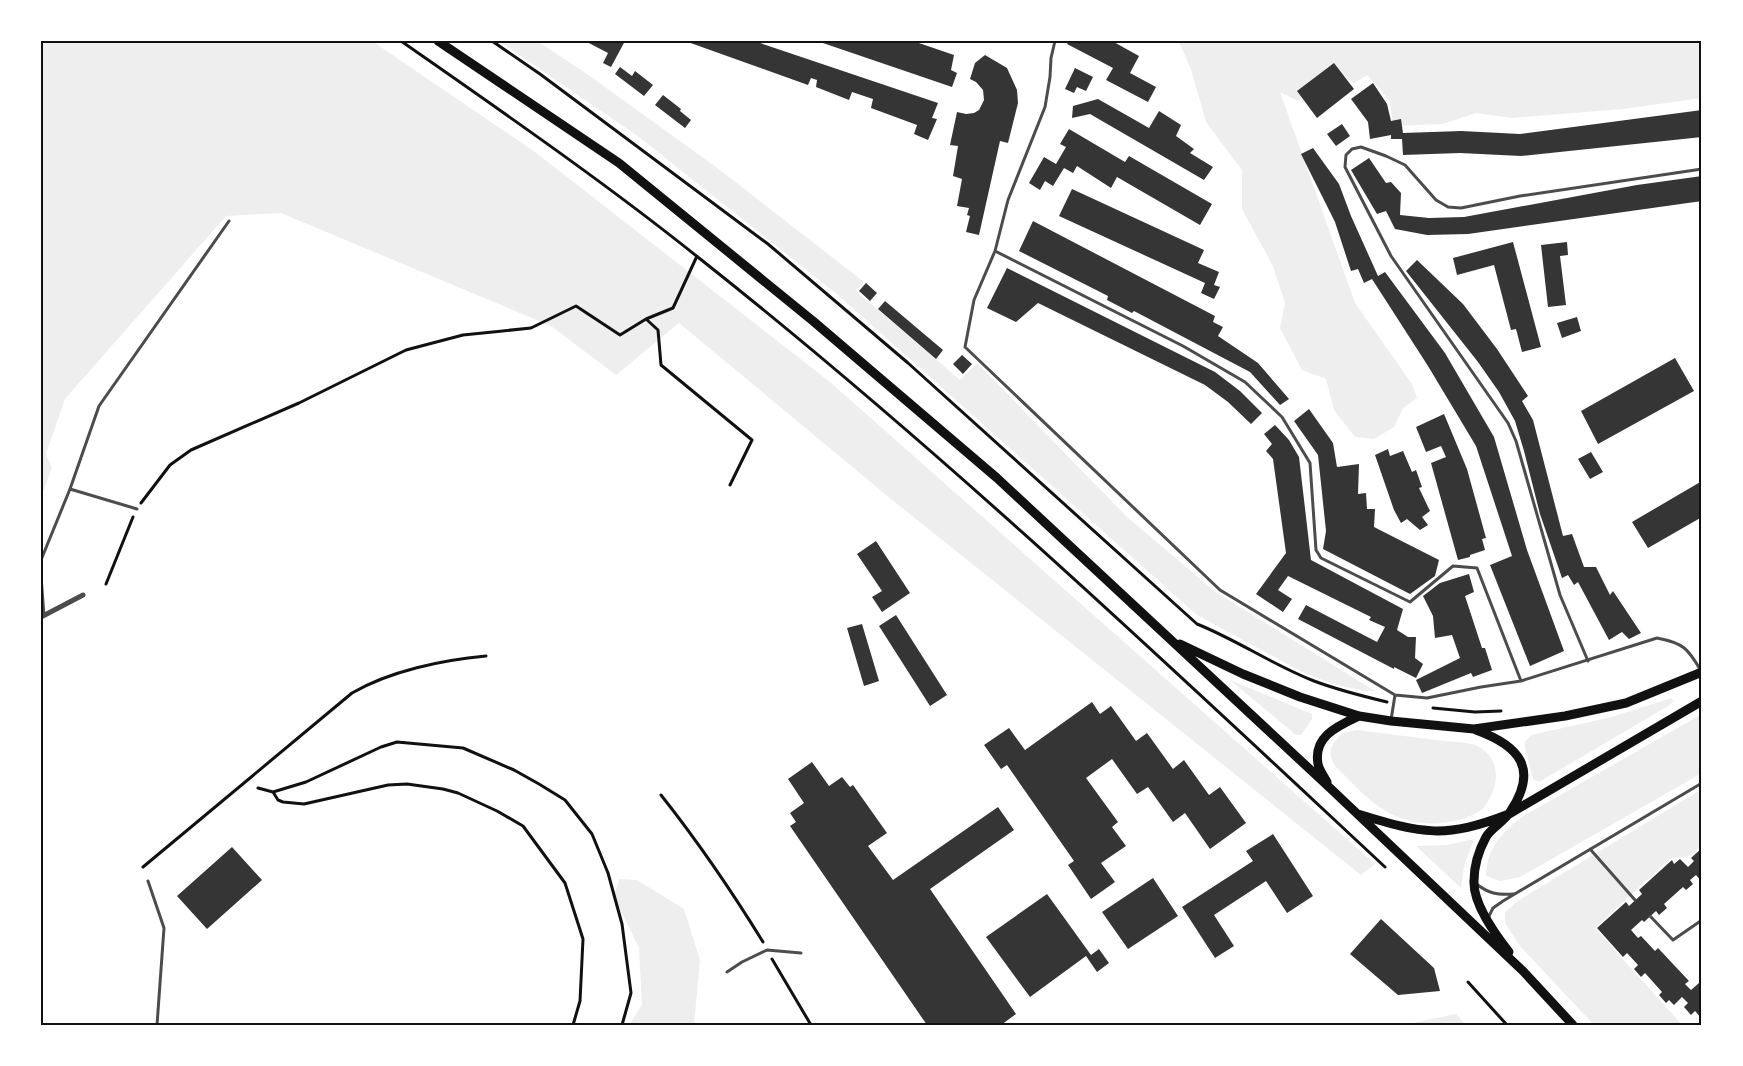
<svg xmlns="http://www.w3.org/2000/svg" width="1743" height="1066" viewBox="0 0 1743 1066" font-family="'PT Sans Narrow',sans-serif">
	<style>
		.green { fill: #eee }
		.building { fill: #353535 }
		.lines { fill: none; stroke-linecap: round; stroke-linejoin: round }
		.path { stroke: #111; stroke-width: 3 }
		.service { stroke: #4c4c4c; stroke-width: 3 }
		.minor { stroke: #4c4c4c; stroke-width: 5 }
		.secondary { stroke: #111; stroke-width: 9 }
		.neatline { fill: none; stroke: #111; stroke-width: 2 }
	</style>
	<rect width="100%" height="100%" fill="#fff"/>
	<!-- green -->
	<path class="green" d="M41,41H372L535,152L830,382L1375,864L1361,875L891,499L679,323L616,375L551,326L281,213L226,216L65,399L46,454L52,468L41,497Z
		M499,41H537L587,74L716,167L864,282L856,291L960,380L977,363L1127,517L1217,593L1375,691H1365L1333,684L1304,673L1197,615L838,295L639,137Z
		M1181,41H1702V98L1623,109L1512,118L1476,113L1443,124L1393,126L1390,101L1367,75L1353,84L1339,70L1298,101L1280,92L1355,303L1412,384L1417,398L1403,408L1394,427L1374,439L1355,437L1334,410L1326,379L1302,370L1280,328L1285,303L1273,266L1242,209V170L1206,122L1191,69L1180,44Z
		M1230,680L1312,714V719L1301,735H1296Z
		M1672,698L1673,702L1668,706L1539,782L1533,779L1525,748V742L1531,735L1608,718Z
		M1702,714V773L1520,877L1500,881L1486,876C1486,850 1502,832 1522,817Z
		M1357,730C1386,734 1415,737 1444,741C1454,742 1474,742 1481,748C1500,761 1499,784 1488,801C1486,804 1484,808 1481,810C1459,825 1424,827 1400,818C1372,807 1356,786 1335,766C1326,750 1332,745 1342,733Z
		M1702,789V845L1690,856L1670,859L1595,928L1682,1025H1594L1520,946L1505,923V912L1519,900Z
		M1474,839L1464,866L1461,888L1416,846L1447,845Z
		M619,879L637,880L684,909L700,960L694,1025H629L642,1005L639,948L614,897Z
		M1456,1014L1466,1025H1402Z"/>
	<!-- building -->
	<path class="building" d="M585,41H625L611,67L603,63L608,53Z
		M685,41H754L938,103L932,118L937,119L928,140L914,134L917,125L871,108L873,99L852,92L849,100L816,87L817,80L811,78L808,85Z
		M817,41H913L954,55L951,70L957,73L952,87Z
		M1069,41H1112L1139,56L1130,73L1156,87L1148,102L1106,80L1113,68L1067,44Z
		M985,55L1007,68L1017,90L1018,103L1008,143L1000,141L979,235L966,232L970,216L967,215L969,208L957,206L962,179L953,176L958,146L950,145L957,112L966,114L974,113L979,110L984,100L983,90L976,82L970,79L975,63Z
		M1334,63L1354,89L1317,118L1297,91Z
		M620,67L632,76L635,71L653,85L644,96L615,74Z
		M1075,68L1093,77L1086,91L1077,87L1074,93L1065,89Z
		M1373,83L1387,104L1391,121L1401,119L1403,133L1461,131L1520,134L1702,110V137L1521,156L1460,153L1403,155L1402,139H1391V135L1370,139L1368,122L1351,99Z
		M663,95L681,109L680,111L691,120L685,128L655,105Z
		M1098,99L1149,128L1159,111L1181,125L1176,136L1194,149L1190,153L1213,167L1204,180L1090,114L1072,118L1073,106Z
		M1342,124L1350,136L1336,146L1327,134Z
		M1069,129L1125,162L1129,156L1212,204L1200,225L1117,177L1111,188L1077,166L1073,173L1064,168L1053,186L1045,181L1040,190L1029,183L1044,157L1056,164L1066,147L1060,144Z
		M1313,148L1339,184L1351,216L1378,276L1385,272L1445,353L1494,437L1527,550L1564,651L1530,666L1490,565L1512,556L1476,446L1428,366L1372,279L1364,283L1358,269L1351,271L1335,222L1301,154Z
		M1369,158L1386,183L1391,182L1401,193L1400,215L1429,218L1464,217L1637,185L1702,176V201L1468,234L1427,235L1395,229L1386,211L1377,214L1351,170Z
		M1072,189L1204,250L1198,263L1219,272L1214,285L1220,287L1214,299L1201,293L1205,283L1059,216Z
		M1033,221L1215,316L1213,322L1223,327L1218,336L1258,363L1289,399L1280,405L1250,372L1134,311L1132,313L1107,300L1108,296L1019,251Z
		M1513,242L1541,347L1522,352L1516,329L1511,330L1494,265L1457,275L1453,258Z
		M1567,242L1568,255L1560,256L1566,305L1548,307L1541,245Z
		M1417,260L1463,304L1497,349L1528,396L1522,401L1533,420L1563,536L1572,534L1584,567H1596L1610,595L1613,591L1641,633L1629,639L1622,632L1609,640L1578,582L1574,585L1568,575L1562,578L1540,514L1524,451L1515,421L1499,392L1478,362L1406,271Z
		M1007,268L1215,372L1240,391L1262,413L1251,424L1228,402L1205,385L1038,303L1016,322L987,308Z
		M866,283L877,293L870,301L859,291Z
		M885,301L943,350L936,359L878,309Z
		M1577,317L1581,331L1562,338L1557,323Z
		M962,355L972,364L963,374L953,364Z
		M1675,358L1694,391L1598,444L1581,411Z
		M1309,409L1333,443L1337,467L1359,464L1358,494L1366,493L1367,509H1375L1374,527L1439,560L1435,576L1410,594L1323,549L1326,531L1318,455L1294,421Z
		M1444,414L1467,469L1486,538L1482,539L1485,550L1470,555V557L1458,560L1431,463L1446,457L1441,446L1426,452L1416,427Z
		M1275,425L1289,440L1299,457L1311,560L1403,609L1397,630L1408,637H1416L1415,658L1423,664L1416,678L1394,667V669L1298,619L1306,605L1377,642L1385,627L1369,620L1371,617L1288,576L1278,590L1292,599L1283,612L1256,594L1286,553L1273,459L1266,451L1272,444L1264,434Z
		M1388,449L1390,456L1403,451L1412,472L1416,470L1422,487L1419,488L1430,511L1422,517L1428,525L1420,530L1407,519L1401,523L1394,510L1375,455Z
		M1591,452L1603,472L1590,479L1578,459Z
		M1702,481V517L1648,548L1632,522Z
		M876,541L910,593L882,612L872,597L882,591L857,554Z
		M1469,574L1474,592L1465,596L1482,648H1485L1492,670L1473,677L1471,673L1422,693L1416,680L1460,658L1452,635L1435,638L1433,616L1423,596L1440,583Z
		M896,615L947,695L930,706L879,626Z
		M862,624L879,681L864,686L847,628Z
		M1092,702L1100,714L1111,706L1136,741L1147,733L1173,769L1184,760L1209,795L1220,787L1246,823L1210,849L1185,813L1173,822L1148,787L1137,794L1112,759L1086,778L1118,822L1112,827L1126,846L1101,863L1115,882L1091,899L1068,865L1074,861L1007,765L1001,769L984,745L1009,728L1025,750Z
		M812,762L829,786L842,777L850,787L853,785L887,833L868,846L893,880L998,807L1014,830L930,889L1016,1014L1001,1025H927L790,826L796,822L790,813L804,803L788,779Z
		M1273,834L1313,896L1287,913L1266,881L1214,915L1234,946L1215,958L1182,907L1253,861L1246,851Z
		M232,847L262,880L207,929L177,896Z
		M1702,848V882L1696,875L1690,880L1693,884L1686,890L1683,887L1664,904L1667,908L1659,915L1656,911L1644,922L1642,920L1631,930L1638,938L1641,936L1655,951L1658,948L1689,981L1685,984L1691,990L1699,983L1702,986V1019L1695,1011L1691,1015L1684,1007L1688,1003L1682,997L1674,1005L1669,1000L1666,1003L1659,995L1662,992L1645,973L1641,977L1634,969L1638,965L1627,953L1623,957L1597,928L1626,902L1629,906L1642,894L1639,890L1672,860L1674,864L1680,859L1688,867L1694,861L1691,858Z
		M1153,878L1178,916L1128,949L1102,912Z
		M1047,894L1091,955L1099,949L1109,963L1097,972L1086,956L1030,997L986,937Z
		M1381,919L1434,968L1440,991L1398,995L1350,954Z"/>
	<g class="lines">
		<!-- path -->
		<path class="path" d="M401,41C501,111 603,181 699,258C939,448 1162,659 1385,867
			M492,41L540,74L768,244L908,363L1197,624C1237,640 1273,665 1314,681C1338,690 1362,696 1387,702
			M646,319L658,330L661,365L752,440L730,485
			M141,503L170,465L191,450L299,403L406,350L463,335L531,328L576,306L620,335L646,319L673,308L697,256
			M106,584L133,517
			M1433,708L1475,712L1501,711
			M258,788L273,792L306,782L381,747L397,742L463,748L514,770L539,784L565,800L592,834L608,873L622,924L631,993L622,1025
			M273,792L278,800L283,802L304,804L388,785L407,784L443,789L458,793L497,811L523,826L565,883L583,939L580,1001L573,1025
			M661,795C699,843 731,890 763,942
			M143,867L352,693C390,671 442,660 486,656
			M772,959L811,1025
			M1468,982L1507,1025"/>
		<!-- service -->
		<path class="service" d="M1055,41L1051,58L1050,77L1045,107L1008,200L995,251L974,300L965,347L1220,590L1395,695L1391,720
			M995,251L1183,346L1245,382L1282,417L1310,463L1316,550L1321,558L1410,602L1453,566L1477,568L1521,681
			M70,489L137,509
			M41,560L70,489L99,406L229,221
			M41,576L44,616
			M1588,661L1560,595L1516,441L1508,423L1391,256L1345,167L1346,155L1352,149L1361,147L1386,156L1405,165L1436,200L1448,207L1461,208L1520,196L1702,169
			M1395,695L1427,698L1481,687L1521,681L1657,638C1683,643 1688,648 1701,671
			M1590,849L1635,900
			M148,881L164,928L157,1025
			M1475,883C1489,894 1497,895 1514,894
			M1650,916L1673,940L1702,920
			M1488,918L1493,908L1503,901L1702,783
			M727,972L742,962L767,950L801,953"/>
		<!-- minor -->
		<path class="minor" d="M41,617L83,595"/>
		<!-- secondary -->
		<path class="secondary" d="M438,41L619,163L813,321L997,478L1330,788L1523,971L1573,1025
			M1180,644L1243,674L1300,697L1359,716L1391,721L1474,729L1565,716L1626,703L1702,672
			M1476,730C1520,746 1539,769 1510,812C1504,822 1492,827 1486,837C1479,850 1474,866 1474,881C1473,904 1495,934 1509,952
			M1327,782C1324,776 1319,770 1318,764C1313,736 1338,726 1359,716
			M1358,814C1423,834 1445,839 1509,814L1702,701"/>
	</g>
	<!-- border -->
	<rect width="1743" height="1066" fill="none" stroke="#ffffff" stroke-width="85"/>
	<rect x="42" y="42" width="1658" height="982" class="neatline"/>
</svg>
